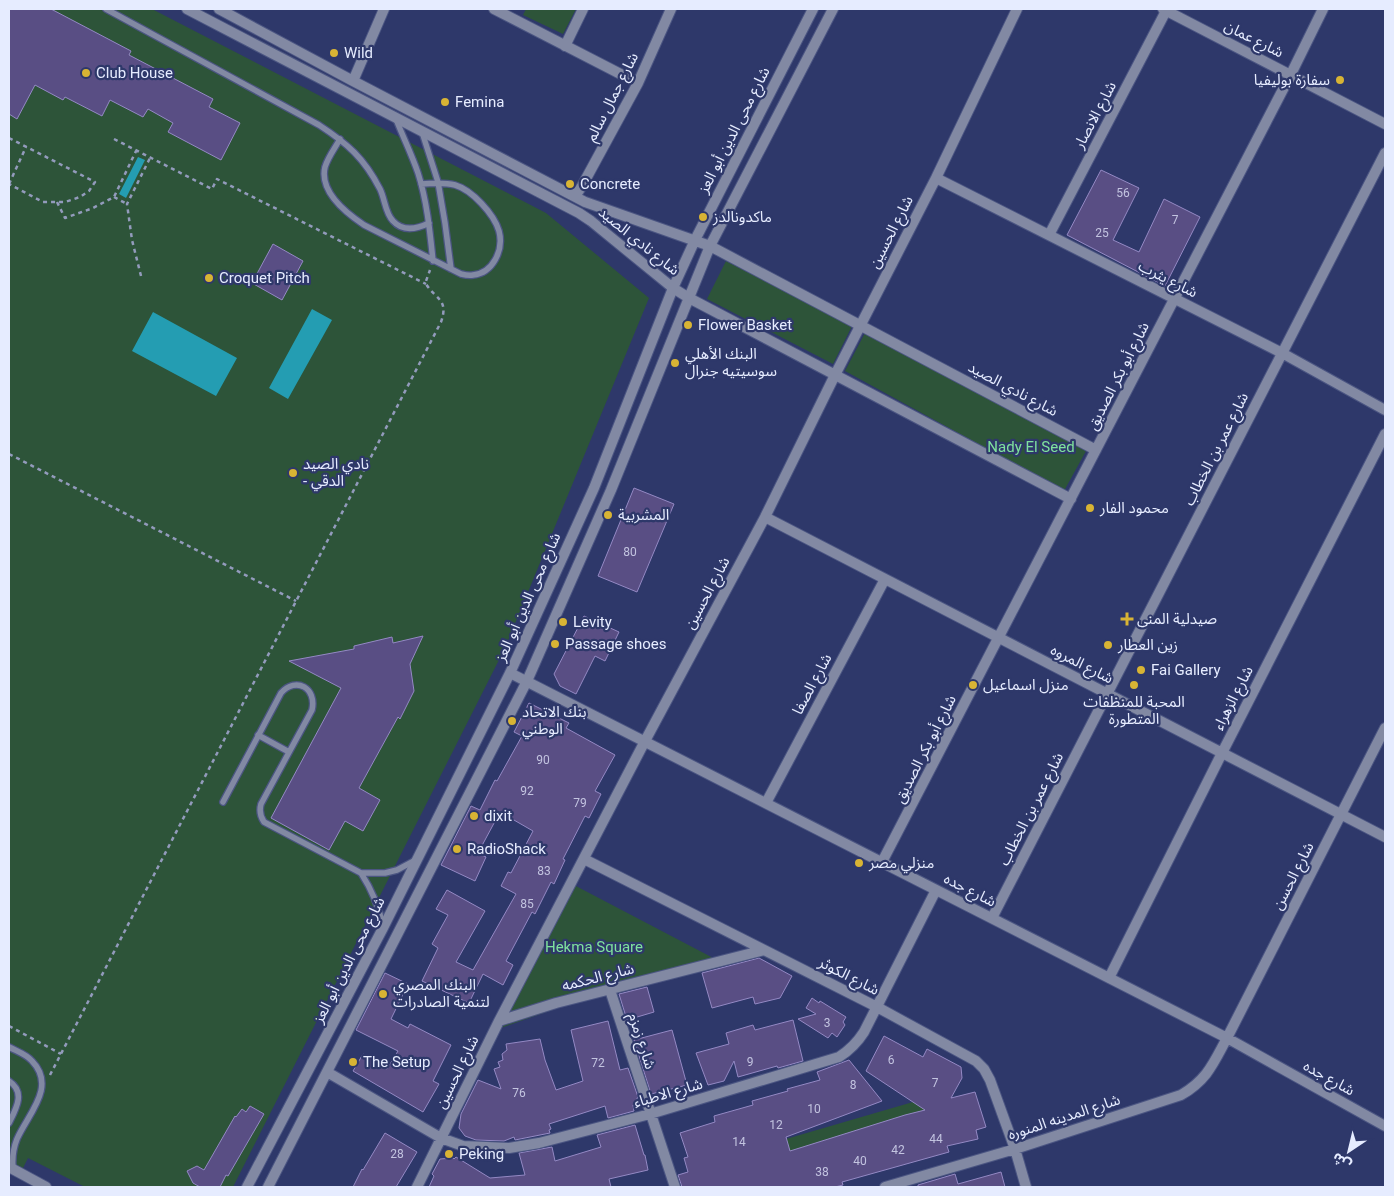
<svg xmlns="http://www.w3.org/2000/svg" width="1394" height="1196" viewBox="0 0 1394 1196" font-family="Roboto,'Noto Sans Arabic',sans-serif">
	<style>
		.green { fill: #2d5439 }
		.water { fill: #249db2 }
		.building { fill: #594e84; stroke: #9489c4 }
		.lines { fill: none; stroke-linecap: round; stroke-linejoin: round }
		.lane-casing { stroke: #4b5582; stroke-width: 8 }
		.street-casing { stroke: #4b5582; stroke-width: 12 }
		.path { stroke: #939bbc; stroke-width: 2.5; stroke-dasharray: 4 4; stroke-linecap: butt }
		.lane { stroke: #8289a3; stroke-width: 5.5 }
		.street { stroke: #8289a3; stroke-width: 10 }
		.poi-dot { fill: #d8b434; stroke: #2e386a; stroke-width: 2 }
		.labels { text-anchor: middle; dominant-baseline: central; stroke-width: 4.5; stroke-linejoin: round; paint-order: stroke }
		.number-label { font-size: 12px; fill: #c3c4e0 }
		.street-label { font-size: 15px; fill: #e6ecff; stroke: #2e386a }
		.poi-label { font-size: 15px; fill: #e6ecff; stroke: #2e386a; text-anchor: start }
		.park-label { font-size: 15px; fill: #7fe29d; stroke: #2e386a }
	</style>
	<rect width="100%" height="100%" fill="#2e386a"/>
	<!-- green -->
	<path class="green" d="M9,9H152L546,213L649,298L505,648L233,1187H85L28,1158L22,1170L9,1163Z
		M526,9H576L563,34L523,15Z
		M726,261L852,326L833,364L707,299Z
		M866,331L1086,451L1064,491L845,371Z
		M574,885L719,961L592,996L501,1028Z
		M937,1095L941,1111L712,1182L707,1162Z"/>
	<!-- water -->
	<path class="water" d="M138,157L145,160L126,198L119,194Z
		M312,309L332,320L288,399L269,388Z
		M153,312L237,358L216,396L132,351Z"/>
	<!-- building -->
	<path class="building" d="M9,9H51L131,51L129,55L213,99L209,107L240,123L221,160L168,132L173,123L148,109L143,117L110,100L102,116L65,97L63,100L35,85L17,119L9,114Z
		M1101,170L1139,188L1113,240L1139,252L1164,199L1200,217L1165,286L1067,235Z
		M273,244L303,261L282,300L252,283Z
		M634,488L674,504L637,592L598,576Z
		M584,616L619,632L605,661L595,656L576,694L560,686L554,674Z
		M423,636L410,664L414,691L400,719L398,717L359,788L380,800L363,831L345,821L329,850L271,818L341,688L289,661L354,649V646L392,637L393,643Z
		M529,703L569,723L566,728L615,755L595,791L601,794L589,818L585,816L563,859L565,860L554,884L551,882L535,914L532,912L506,961L513,965L503,985L483,974L469,1003L422,981L438,948L432,944L448,915L436,909L447,890L485,911L456,962L473,970L516,894L501,886L508,872L511,873L533,831L500,812L478,853L486,857L475,881L441,865L471,806L480,810L495,780L497,781L522,736L514,732Z
		M759,958L792,976L780,998L755,1004L753,997L712,1008L702,973Z
		M385,973L408,984L391,1019L408,1028L410,1024L451,1045L433,1081L439,1084L423,1112L353,1071L363,1054L387,1069L398,1051L356,1030Z
		M647,987L654,1012L627,1020L619,994Z
		M812,998L819,1003L820,1001L846,1017L843,1022L845,1025L837,1037L832,1033L828,1038L798,1019L816,1014L806,1008Z
		M793,1020L803,1061L778,1068L777,1066L738,1077L734,1061L724,1081L708,1085L696,1053L729,1044L726,1033L753,1025L755,1030Z
		M608,1021L620,1070L628,1068L638,1097L637,1098L638,1103L633,1105L634,1111L608,1118L605,1106L549,1124L551,1129L549,1130L550,1133L515,1140L514,1137L504,1141L476,1140L465,1136L459,1128L461,1114L478,1080L501,1089L494,1069L500,1067L498,1062L503,1060L502,1054L507,1050L506,1044L540,1039L545,1060L556,1090L583,1081L571,1030Z
		M672,1030L687,1085L651,1094L634,1040Z
		M884,1036L923,1057L927,1049L961,1067L962,1078L951,1098L975,1092L986,1127L976,1130L978,1139L947,1146L949,1152L842,1182L843,1185L835,1187H682L678,1175L688,1172L684,1158L688,1157L680,1133L715,1122L714,1116L753,1105L752,1101L788,1091L787,1089L820,1080L817,1072L849,1060L882,1101L786,1137L790,1151L905,1115L925,1110L866,1071Z
		M250,1106L264,1114L228,1176L226,1175L220,1187H200L193,1183L187,1171L197,1166L204,1170L235,1116L236,1117L242,1109L246,1112Z
		M635,1125L644,1155H645L648,1170L609,1179L611,1187H429L434,1176L432,1174L440,1159L453,1158L454,1159L456,1157L490,1178L525,1175L519,1153L552,1147L555,1161L601,1147L597,1135Z
		M385,1133L417,1152L396,1187H353L362,1169L363,1170Z
		M1001,1172L1005,1187H918V1185L955,1174L958,1184Z"/>
	<g class="lines">
		<defs>
			<path id="lane" d="M106,9L319,125C348,144 364,158 380,189C385,199 385,213 393,221C403,232 417,229 429,223
				M396,119C403,137 412,155 418,173C427,201 430,232 433,261
				M422,132L438,182L445,223L451,269
				M340,139C335,148 328,157 325,167C319,192 346,213 364,225L461,274C465,275 469,276 473,275C493,273 504,250 499,231C494,214 472,190 455,185C444,182 432,183 421,184
				M258,735L289,752
				M223,802L281,693C296,676 317,688 312,710L261,804C259,811 260,816 264,822L361,873H385L397,870L414,861
				M361,873C372,890 379,907 383,926
				M9,1047C16,1051 26,1054 32,1061C57,1087 28,1114 17,1139C13,1149 12,1158 13,1169
				M9,1081C26,1092 16,1109 9,1123"/>
			<path id="street" d="M187,9L579,213L591,221L673,288L689,298L1071,499
				M219,9L353,81L585,202L710,246L1096,450
				M494,9L638,83
				M1163,9L1385,124
				M565,46L583,9
				M353,81L384,9
				M936,178L1282,353L1385,410
				M572,195L578,192L582,186L638,83L671,9
				M1049,235L1167,9
				M765,517L1385,837
				M510,673L1227,1038L1385,1126
				M766,803L885,579
				M584,859L877,1007L976,1061L984,1069L990,1080L1015,1149L1026,1187
				M882,862L1291,74L1323,9
				M992,918L1385,153
				M1109,978L1222,753L1385,434
				M610,990L675,1187
				M499,1021L556,1003L764,950
				M327,1072L441,1138L463,1146L509,1148L539,1143L650,1114L839,1057C850,1050 857,1043 864,1032L936,890
				M9,1167L46,1187
				M247,1187L383,928L510,673L594,488L673,288L695,240L813,9
				M268,1187L527,681L611,490L710,246L833,9
				M417,1187L499,1021L645,741L765,517L835,375L936,178L1017,9
				M885,1187L1015,1149L1181,1095C1207,1080 1213,1064 1227,1038L1385,728"/>
		</defs>
		<!-- lane casing -->
		<use href="#lane" class="lane-casing"/>
		<!-- street casing -->
		<use href="#street" class="street-casing"/>
		<!-- path -->
		<path class="path" d="M9,138L95,182L89,191L80,197L65,202H43L9,184
			M114,139L212,189L217,179L426,284
			M9,184L26,147
			M114,197L127,204
			M57,202L65,218L93,208L114,197L136,151
			M141,276L132,240L127,204L150,158
			M9,454L296,601
			M9,1026L61,1054
			M50,1075L441,322C449,299 436,300 426,284V281L430,270"/>
		<!-- lane -->
		<use href="#lane" class="lane"/>
		<!-- street -->
		<use href="#street" class="street"/>
	</g>
	<!-- markers -->
	<g class="poi-dot">
		<circle cx="334" cy="53" r="5"/>
		<circle cx="86" cy="73" r="5"/>
		<circle cx="1340" cy="80" r="5"/>
		<circle cx="445" cy="102" r="5"/>
		<circle cx="570" cy="184" r="5"/>
		<circle cx="703" cy="217" r="5"/>
		<circle cx="209" cy="278" r="5"/>
		<circle cx="688" cy="325" r="5"/>
		<circle cx="675" cy="363" r="5"/>
		<circle cx="293" cy="473" r="5"/>
		<circle cx="1090" cy="508" r="5"/>
		<circle cx="608" cy="515" r="5"/>
		<path d="M1124.5 611.5h5v5h5v5h-5v5h-5v-5h-5v-5h5z"/>
		<circle cx="563" cy="622" r="5"/>
		<circle cx="555" cy="644" r="5"/>
		<circle cx="1108" cy="645" r="5"/>
		<circle cx="1141" cy="670" r="5"/>
		<circle cx="973" cy="685" r="5"/>
		<circle cx="1134" cy="685" r="5"/>
		<circle cx="512" cy="721" r="5"/>
		<circle cx="474" cy="816" r="5"/>
		<circle cx="457" cy="849" r="5"/>
		<circle cx="859" cy="863" r="5"/>
		<circle cx="383" cy="994" r="5"/>
		<circle cx="353" cy="1062" r="5"/>
		<circle cx="449" cy="1154" r="5"/>
	</g>
	<g class="labels">
		<!-- number labels -->
		<g class="number-label">
			<text x="1123" y="193">56</text>
			<text x="1175" y="220">7</text>
			<text x="1102" y="233">25</text>
			<text x="630" y="552">80</text>
			<text x="543" y="760">90</text>
			<text x="527" y="791">92</text>
			<text x="580" y="803">79</text>
			<text x="544" y="871">83</text>
			<text x="527" y="904">85</text>
			<text x="827" y="1023">3</text>
			<text x="891" y="1060">6</text>
			<text x="750" y="1062">9</text>
			<text x="598" y="1063">72</text>
			<text x="935" y="1083">7</text>
			<text x="853" y="1085">8</text>
			<text x="519" y="1093">76</text>
			<text x="814" y="1109">10</text>
			<text x="776" y="1125">12</text>
			<text x="936" y="1139">44</text>
			<text x="739" y="1142">14</text>
			<text x="898" y="1150">42</text>
			<text x="397" y="1154">28</text>
			<text x="860" y="1161">40</text>
			<text x="822" y="1172">38</text>
		</g>
		<!-- street labels -->
		<g class="street-label">
			<text transform="translate(1254 39) rotate(27)">شارع عمان</text>
			<text transform="translate(612 97) rotate(-63)">شارع جمال سالم</text>
			<text transform="translate(1095 115) rotate(-62)">شارع الانصار</text>
			<text transform="translate(734 130) rotate(-63)">شارع محى الدين أبو العز</text>
			<text transform="translate(891 232) rotate(-63)">شارع الحسين</text>
			<text transform="translate(639 241) rotate(39)">شارع نادي الصيد</text>
			<text transform="translate(1168 279) rotate(27)">شارع يثرب</text>
			<text transform="translate(1118 376) rotate(-63)">شارع أبو بكر الصديق</text>
			<text transform="translate(1013 389) rotate(28)">شارع نادي الصيد</text>
			<text transform="translate(1216 449) rotate(-63)">شارع عمر بن الخطاب</text>
			<text transform="translate(707 593) rotate(-62)">شارع الحسين</text>
			<text transform="translate(528 597) rotate(-66)">شارع محى الدين أبو العز</text>
			<text transform="translate(1082 664) rotate(27)">شارع المروه</text>
			<text transform="translate(812 684) rotate(-62)">شارع الصفا</text>
			<text transform="translate(1233 698) rotate(-63)">شارع الزهراء</text>
			<text transform="translate(925 749) rotate(-63)">شارع أبو بكر الصديق</text>
			<text transform="translate(1031 809) rotate(-63)">شارع عمر بن الخطاب</text>
			<text transform="translate(1293 876) rotate(-63)">شارع الحسن</text>
			<text transform="translate(970 890) rotate(27)">شارع جده</text>
			<text transform="translate(349 960) rotate(-63)">شارع محى الدين أبو العز</text>
			<text transform="translate(849 976) rotate(27)">شارع الكوثر</text>
			<text transform="translate(598 977) rotate(-14)">شارع الحكمه</text>
			<text transform="translate(642 1041) rotate(72)">شارع زمزم</text>
			<text transform="translate(457 1072) rotate(-64)">شارع الحسين</text>
			<text transform="translate(1329 1078) rotate(29)">شارع جده</text>
			<text transform="translate(668 1093) rotate(-16)">شارع الاطباء</text>
			<text transform="translate(1064 1117) rotate(-18)">شارع المدينه المنوره</text>
		</g>
		<!-- poi labels -->
		<g class="poi-label">
			<text x="344" y="53">Wild</text>
			<text x="96" y="73">Club House</text>
			<text x="1330" y="80" text-anchor="end">سفارة بوليفيا</text>
			<text x="455" y="102">Femina</text>
			<text x="580" y="184">Concrete</text>
			<text x="713" y="217">ماكدونالدز</text>
			<text x="219" y="278">Croquet Pitch</text>
			<text x="698" y="325">Flower Basket</text>
			<text x="685" y="354">البنك الأهلي<tspan x="685" dy="17">سوسيتيه جنرال</tspan></text>
			<text x="303" y="464">نادي الصيد<tspan x="303" dy="17">- الدقي</tspan></text>
			<text x="1100" y="508">محمود الفار</text>
			<text x="618" y="515">المشربية</text>
			<text x="1137" y="619">صيدلية المنى</text>
			<text x="573" y="622">Levity</text>
			<text x="565" y="644">Passage shoes</text>
			<text x="1118" y="645">زين العطار</text>
			<text x="1151" y="670">Fai Gallery</text>
			<text x="983" y="685">منزل اسماعيل</text>
			<text x="1134" y="702" text-anchor="middle">المحبة للمنظفات<tspan x="1134" dy="17">المتطورة</tspan></text>
			<text x="522" y="712">بنك الاتحاد<tspan x="522" dy="17">الوطني</tspan></text>
			<text x="484" y="816">dixit</text>
			<text x="467" y="849">RadioShack</text>
			<text x="869" y="863">منزلي مصر</text>
			<text x="393" y="985">البنك المصري<tspan x="393" dy="17">لتنمية الصادرات</tspan></text>
			<text x="363" y="1062">The Setup</text>
			<text x="459" y="1154">Peking</text>
		</g>
		<!-- park labels -->
		<g class="park-label">
			<text x="1031" y="447">Nady El Seed</text>
			<text x="594" y="947">Hekma Square</text>
		</g>
	</g>
	<!-- border -->
	<rect width="1394" height="1196" fill="none" stroke="#e6ecff" stroke-width="20"/>
	<!-- north arrow -->
	<g transform="translate(1349 1151) rotate(215)" stroke="#2e386a" stroke-width="4" paint-order="stroke">
	<path d="M0-4L9 19L0 12L-9 19Z" fill="#e6ecff"/>
	<text y="-8" font-size="14" font-weight="bold" text-anchor="middle" fill="#e6ecff">ش</text>
	</g>
</svg>
